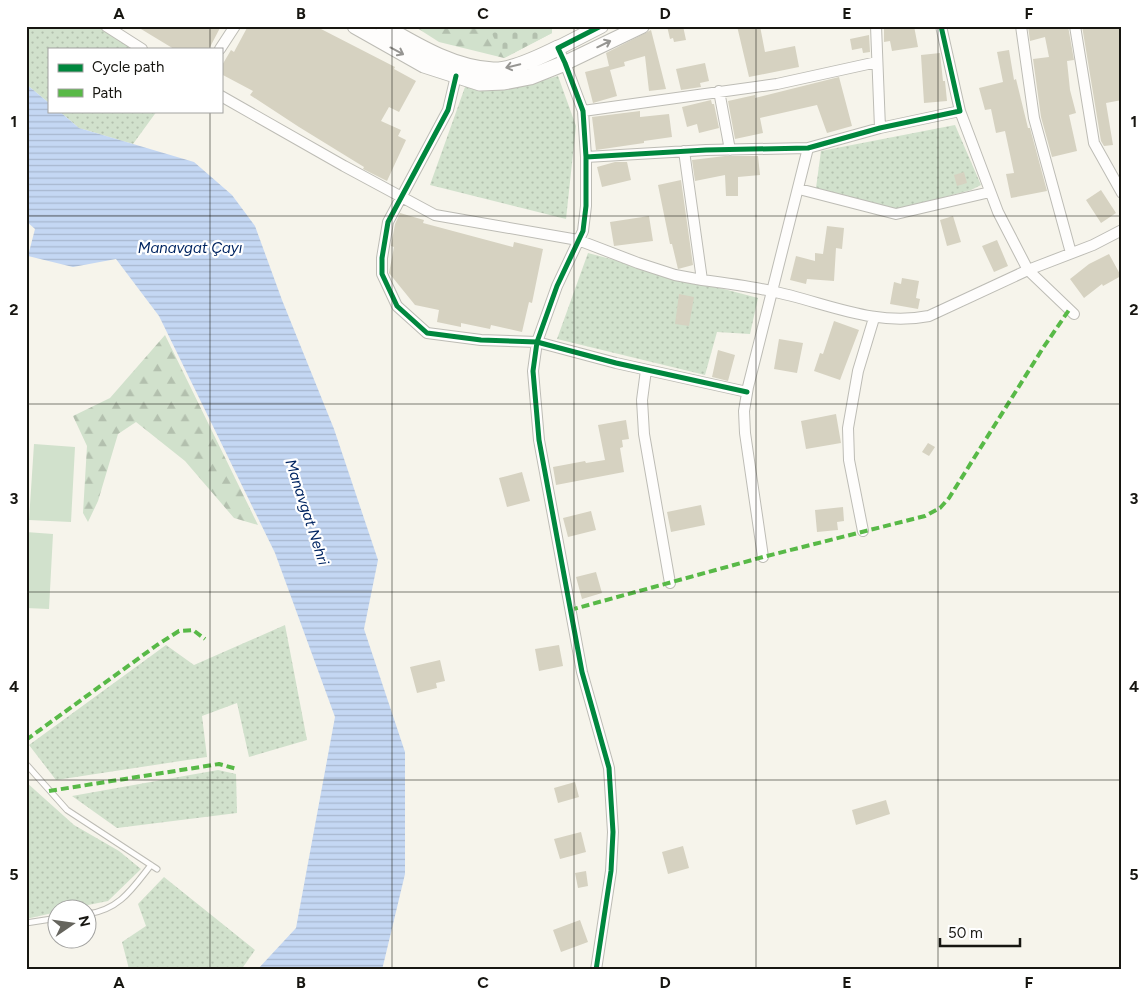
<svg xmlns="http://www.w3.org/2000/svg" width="1148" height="996" viewBox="0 0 1148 996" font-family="Figtree,sans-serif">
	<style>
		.green { fill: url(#green-dots) }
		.forest { fill: url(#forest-firs) }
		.cemetery { fill: url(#cemetery-stones) }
		.pitch { fill: #d1e1cc }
		.water { fill: url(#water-rules) }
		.building { fill: #d6d2c1 }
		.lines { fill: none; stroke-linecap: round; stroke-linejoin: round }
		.service-casing { stroke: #bdbcb5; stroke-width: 7 }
		.minor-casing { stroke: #bdbcb5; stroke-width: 12 }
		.tertiary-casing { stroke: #bdbcb5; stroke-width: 16 }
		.secondary-casing { stroke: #bdbcb5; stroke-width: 17 }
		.service { stroke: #fefdfc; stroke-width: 5 }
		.minor { stroke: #fefdfc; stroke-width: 10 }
		.tertiary { stroke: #fefdfc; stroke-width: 14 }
		.secondary { stroke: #fefdfc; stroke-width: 15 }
		.quiet { stroke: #58b947; stroke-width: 4; stroke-dasharray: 8 4; stroke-linecap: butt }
		.cycleway-casing { stroke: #fff; stroke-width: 8 }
		.cycleway { stroke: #00873e; stroke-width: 5 }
		.oneway { stroke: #969592 }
		.grid { fill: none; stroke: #171611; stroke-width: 1; stroke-opacity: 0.55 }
		.labels { text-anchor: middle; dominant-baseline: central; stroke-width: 4.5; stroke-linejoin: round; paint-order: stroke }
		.water-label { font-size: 15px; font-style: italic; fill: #002562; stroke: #fff }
		.neatline { fill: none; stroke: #171611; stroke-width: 2 }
		.grid-label { font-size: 16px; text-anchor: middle; font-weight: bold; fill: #171611 }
	</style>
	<defs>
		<pattern id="green-dots" width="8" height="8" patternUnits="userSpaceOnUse" patternTransform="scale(1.25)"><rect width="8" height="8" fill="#d1e1cc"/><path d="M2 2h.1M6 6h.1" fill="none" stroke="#b3c0ae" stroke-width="1.8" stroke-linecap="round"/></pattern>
		<pattern id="forest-firs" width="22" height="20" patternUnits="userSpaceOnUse" patternTransform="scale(1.25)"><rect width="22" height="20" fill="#d1e1cc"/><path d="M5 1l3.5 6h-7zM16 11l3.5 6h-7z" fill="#b3c0ae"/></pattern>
		<pattern id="cemetery-stones" width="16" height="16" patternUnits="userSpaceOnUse" patternTransform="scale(1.25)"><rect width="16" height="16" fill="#d1e1cc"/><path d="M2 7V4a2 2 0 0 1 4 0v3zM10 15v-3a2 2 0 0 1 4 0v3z" fill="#b3c0ae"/></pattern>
		<pattern id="water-rules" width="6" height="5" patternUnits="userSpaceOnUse" patternTransform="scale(1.25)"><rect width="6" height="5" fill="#c4d7f3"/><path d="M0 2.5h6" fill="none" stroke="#a8b8cf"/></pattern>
	</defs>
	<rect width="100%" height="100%" fill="#f6f4eb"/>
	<!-- green -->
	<path class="green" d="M26,26H97L134,49H49V103L26,84Z
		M558,76L576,126L566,219L430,185L465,87L515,88Z
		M59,111H157L133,144L79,128Z
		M955,125L981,185L971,190L895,210L816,188L821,151Z
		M588,253L758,298L750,334L717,332L705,375L557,339Z
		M285,625L307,740L249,757L237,703L202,716L207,757L56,780L29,745L166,645L194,665Z
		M218,770L236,774L237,813L117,828L72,796Z
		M26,782L74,825L119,851L141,869L108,901L73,908H58L57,912L26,919Z
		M164,877L255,950L241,970H128L129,969L122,942L146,926L138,904Z"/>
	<!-- forest -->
	<path class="forest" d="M414,26H552V33L504,58L439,42Z
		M165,335L258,525L234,518L185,461L136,422L118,434L98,501L88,522L83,513L87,446L73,416L110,398Z"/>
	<!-- cemetery -->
	<path class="cemetery" d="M488,26H549L552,33L504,58Z"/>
	<!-- pitch -->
	<path class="pitch" d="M34,444L75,447L71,522L29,520Z
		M26,532L53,534L49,609L26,608Z"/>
	<!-- water -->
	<path class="water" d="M26,84L49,103V111H59L79,128L194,162L232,195L255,226L282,300L334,429L378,560L364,629L405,752V874L382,970H257L296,928L335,717L275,553L159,316L116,259L73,267L28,256L35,229L26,221Z"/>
	<!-- building -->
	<path class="building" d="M136,26H221L209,49H174Z
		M248,26H322L321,29L395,67L394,69L416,81L399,112L389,107L381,121L401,130L398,136L406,140L387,181L363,169L364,167L299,127L250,95L253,91L221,74V67L231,50L234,52Z
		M667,26H683L686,40L674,42L673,38L670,39Z
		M737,26H760L765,52L795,46L799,67L749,77Z
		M902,26H914L918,47L892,51L890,41L884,42V29Z
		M1028,26H1068L1074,60L1067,61L1070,90L1076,113L1069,115L1077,151L1052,157L1041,117L1033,59L1049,57L1045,37L1030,41Z
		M1082,26H1122V54L1119,55L1122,69V100L1106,103L1113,145L1104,146L1101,141Z
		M651,30L666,89L649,91L645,56L624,62L625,66L610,70L617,96L593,103L585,72L609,66L606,53Z
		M869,35L870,52L863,53L862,48L852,50L850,39Z
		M1009,50L1014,80L1016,79L1028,128H1030L1047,191L1011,198L1006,174L1014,173L1005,131L996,133L991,109L985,110L979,88L1003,82L997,52Z
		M940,53L943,81H945L947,101L924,103L921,55Z
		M705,63L709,81L700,83L701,87L681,90L676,69Z
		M839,77L852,126L827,133L817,105L760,118L763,133L735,139L728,101L755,95V98Z
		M711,100L712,104H714L719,128L699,133L697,124L687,127L682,107Z
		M640,111V117L669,114L672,137L644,141V143L596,150L592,117Z
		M725,156H758L760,175L738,177V196H726L725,175L695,181L692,160Z
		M615,162H627L631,180L602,187L597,167Z
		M964,172L967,183L957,186L954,175Z
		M681,180L693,265L678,269L672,244H670L658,185Z
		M1101,190L1116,213L1101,223L1086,200Z
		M400,213L424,220L423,223L513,247L514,242L543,249L532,303L529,302L522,332L491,325L490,329L461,323V327L437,322L439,310L415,305L389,273L394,247L391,246L395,224Z
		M649,216L653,241L614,246L610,222Z
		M953,216L961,242L947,246L940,220Z
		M827,226L844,228L842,249L836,248L834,281L807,279L806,284L790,280L796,256L815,261V253L823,254Z
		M997,240L1008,266L994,272L982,246Z
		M1109,254L1121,276L1103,286L1102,284L1084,298L1070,279L1089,264Z
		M902,278L919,281L916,298L920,299L918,309L890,304L894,282L901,284Z
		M679,294L694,297L689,326L675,324Z
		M834,321L859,330L840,380L814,371L820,353L823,354Z
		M779,339L803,343L797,373L774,369Z
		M718,350L735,355L728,381L712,377Z
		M836,414L841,443L806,449L801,421Z
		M626,420L629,439L622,440L623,447L620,448L624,472L556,485L553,467L585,461L586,463L605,460L598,425Z
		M928,443L935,447L929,456L922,452Z
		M522,472L530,501L507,507L499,478Z
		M701,505L705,525L671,532L667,512Z
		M843,507L844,521L837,522L838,530L817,532L815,510Z
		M591,511L596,530L568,537L563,518Z
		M596,572L602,593L582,599L576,577Z
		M559,645L563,666L539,671L535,649Z
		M440,660L445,681L436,683L437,688L417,693L410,667Z
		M575,782L579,797L558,803L554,788Z
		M886,800L890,814L856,825L852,810Z
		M581,832L586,852L560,859L554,839Z
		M683,846L689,868L668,874L662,852Z
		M586,871L588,886L578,888L575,873Z
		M580,920L588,942L561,952L553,930Z"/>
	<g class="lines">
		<defs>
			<path id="service" d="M26,764L67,810L157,869
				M88,914C120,909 132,889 151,865
				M26,923L58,918"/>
			<path id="minor" d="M106,26L142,49
				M876,26L880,128
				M1021,26L1034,118L1071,253
				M1075,26L1094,143L1122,193
				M558,48L565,63L583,111L586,157V206L583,231L557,286L537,342L533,371L539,440L582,672L609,768L613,832L611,871L596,970
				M220,49L235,26
				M456,76L448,110L388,222L382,258V274L397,306L427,333L481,340L537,342L616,363L747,392
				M719,91L730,150
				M221,96L344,166L435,215L578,240L638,263L675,275L702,280L684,151
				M583,111L777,84L877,62
				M960,111L998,212L1028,270L1074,314
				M586,157L706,150L808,148L880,128L960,111L941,26
				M799,189L896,214L990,192
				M702,280C725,283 748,286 771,291C825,302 873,327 929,316L1028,270L1093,245L1122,230
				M646,370L642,400L644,434L670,583
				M863,531L849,460L848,428L858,371L874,318
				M763,557L745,433L744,411L748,387L808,148"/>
			<path id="tertiary" d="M558,48L601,26
				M565,63L642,26"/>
			<path id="secondary" d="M355,26L424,65L480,83L504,82L530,77L565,63
				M383,26C416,45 453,68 493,70C510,71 542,56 558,48"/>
		</defs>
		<!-- service casing -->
		<use href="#service" class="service-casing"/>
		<!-- minor casing -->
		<use href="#minor" class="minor-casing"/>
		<!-- tertiary casing -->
		<use href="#tertiary" class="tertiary-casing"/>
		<!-- secondary casing -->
		<use href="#secondary" class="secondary-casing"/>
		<!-- service -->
		<use href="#service" class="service"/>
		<!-- minor -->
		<use href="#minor" class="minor"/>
		<!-- tertiary -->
		<use href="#tertiary" class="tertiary"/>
		<!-- secondary -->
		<use href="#secondary" class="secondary"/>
		<!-- quiet -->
		<path class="quiet" d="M570,610L763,557L925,516L940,508L949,498L1043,348L1069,310
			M26,740L157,645L179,631L193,630L205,639
			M49,791L219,764L237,769"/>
		<defs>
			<path id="cycleway" d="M456,76L448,110L388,222L382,258V274L397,306L427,333L481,340L537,342L616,363L747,392
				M586,157L706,150L808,148L880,128L960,111L941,26
				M596,970L611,871L613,832L609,768L582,672L539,440L533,371L537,342L557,286L583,231L586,206V157L583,111L565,63L558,48L601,26"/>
		</defs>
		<!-- cycleway casing -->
		<use href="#cycleway" class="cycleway-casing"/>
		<!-- cycleway -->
		<use href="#cycleway" class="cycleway"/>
	</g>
	<!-- one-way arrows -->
	<defs><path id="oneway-shaft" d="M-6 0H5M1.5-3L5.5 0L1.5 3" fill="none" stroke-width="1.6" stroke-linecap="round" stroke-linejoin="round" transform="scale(1.25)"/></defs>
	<g class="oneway">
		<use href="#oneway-shaft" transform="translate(604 44) rotate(-26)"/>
		<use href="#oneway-shaft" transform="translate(397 51) rotate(28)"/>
		<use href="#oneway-shaft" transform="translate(513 66) rotate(166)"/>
	</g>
	<!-- grid -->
	<path class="grid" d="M210,26V49M392,26V970M574,26V970M756,26V970M938,26V970M210,111V970M26,216H1122M26,404H1122M26,592H1122M26,780H1122"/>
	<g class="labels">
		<!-- water labels -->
		<g class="water-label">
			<text x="190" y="248">Manavgat Çayı</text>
			<text transform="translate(307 512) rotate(72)">Manavgat Nehri</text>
		</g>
	</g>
	<!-- border -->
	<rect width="1148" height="996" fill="none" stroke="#ffffff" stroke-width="55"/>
	<!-- legend -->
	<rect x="48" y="48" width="175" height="65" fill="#ffffff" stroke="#a2a2a0"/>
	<rect x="58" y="64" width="25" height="8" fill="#00873e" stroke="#a2a2a0"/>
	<text x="92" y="72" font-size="15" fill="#171611">Cycle path</text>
	<rect x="58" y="89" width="25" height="8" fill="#58b947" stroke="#a2a2a0"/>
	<text x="92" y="98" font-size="15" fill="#171611">Path</text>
	<!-- north arrow -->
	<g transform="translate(72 924) rotate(77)"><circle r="24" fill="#ffffff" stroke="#a2a2a0"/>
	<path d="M0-4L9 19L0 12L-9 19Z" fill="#65645d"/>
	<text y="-8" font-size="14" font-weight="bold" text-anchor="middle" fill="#171611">N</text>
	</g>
	<!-- scale -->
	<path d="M940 938v8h80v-8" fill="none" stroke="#171611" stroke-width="2.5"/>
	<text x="948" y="938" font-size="15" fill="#171611" stroke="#ffffff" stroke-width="4" paint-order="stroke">50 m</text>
	<rect x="28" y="28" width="1092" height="940" class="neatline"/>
	<g class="grid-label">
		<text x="119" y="19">A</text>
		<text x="301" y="19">B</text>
		<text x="483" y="19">C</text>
		<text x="665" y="19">D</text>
		<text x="847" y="19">E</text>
		<text x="1029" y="19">F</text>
		<text x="14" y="127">1</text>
		<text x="1134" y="127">1</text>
		<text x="14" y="315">2</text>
		<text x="1134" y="315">2</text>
		<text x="14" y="504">3</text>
		<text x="1134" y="504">3</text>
		<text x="14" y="692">4</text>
		<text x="1134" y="692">4</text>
		<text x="14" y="880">5</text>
		<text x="1134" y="880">5</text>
		<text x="119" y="988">A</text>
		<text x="301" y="988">B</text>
		<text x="483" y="988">C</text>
		<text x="665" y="988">D</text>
		<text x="847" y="988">E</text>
		<text x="1029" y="988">F</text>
	</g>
</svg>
